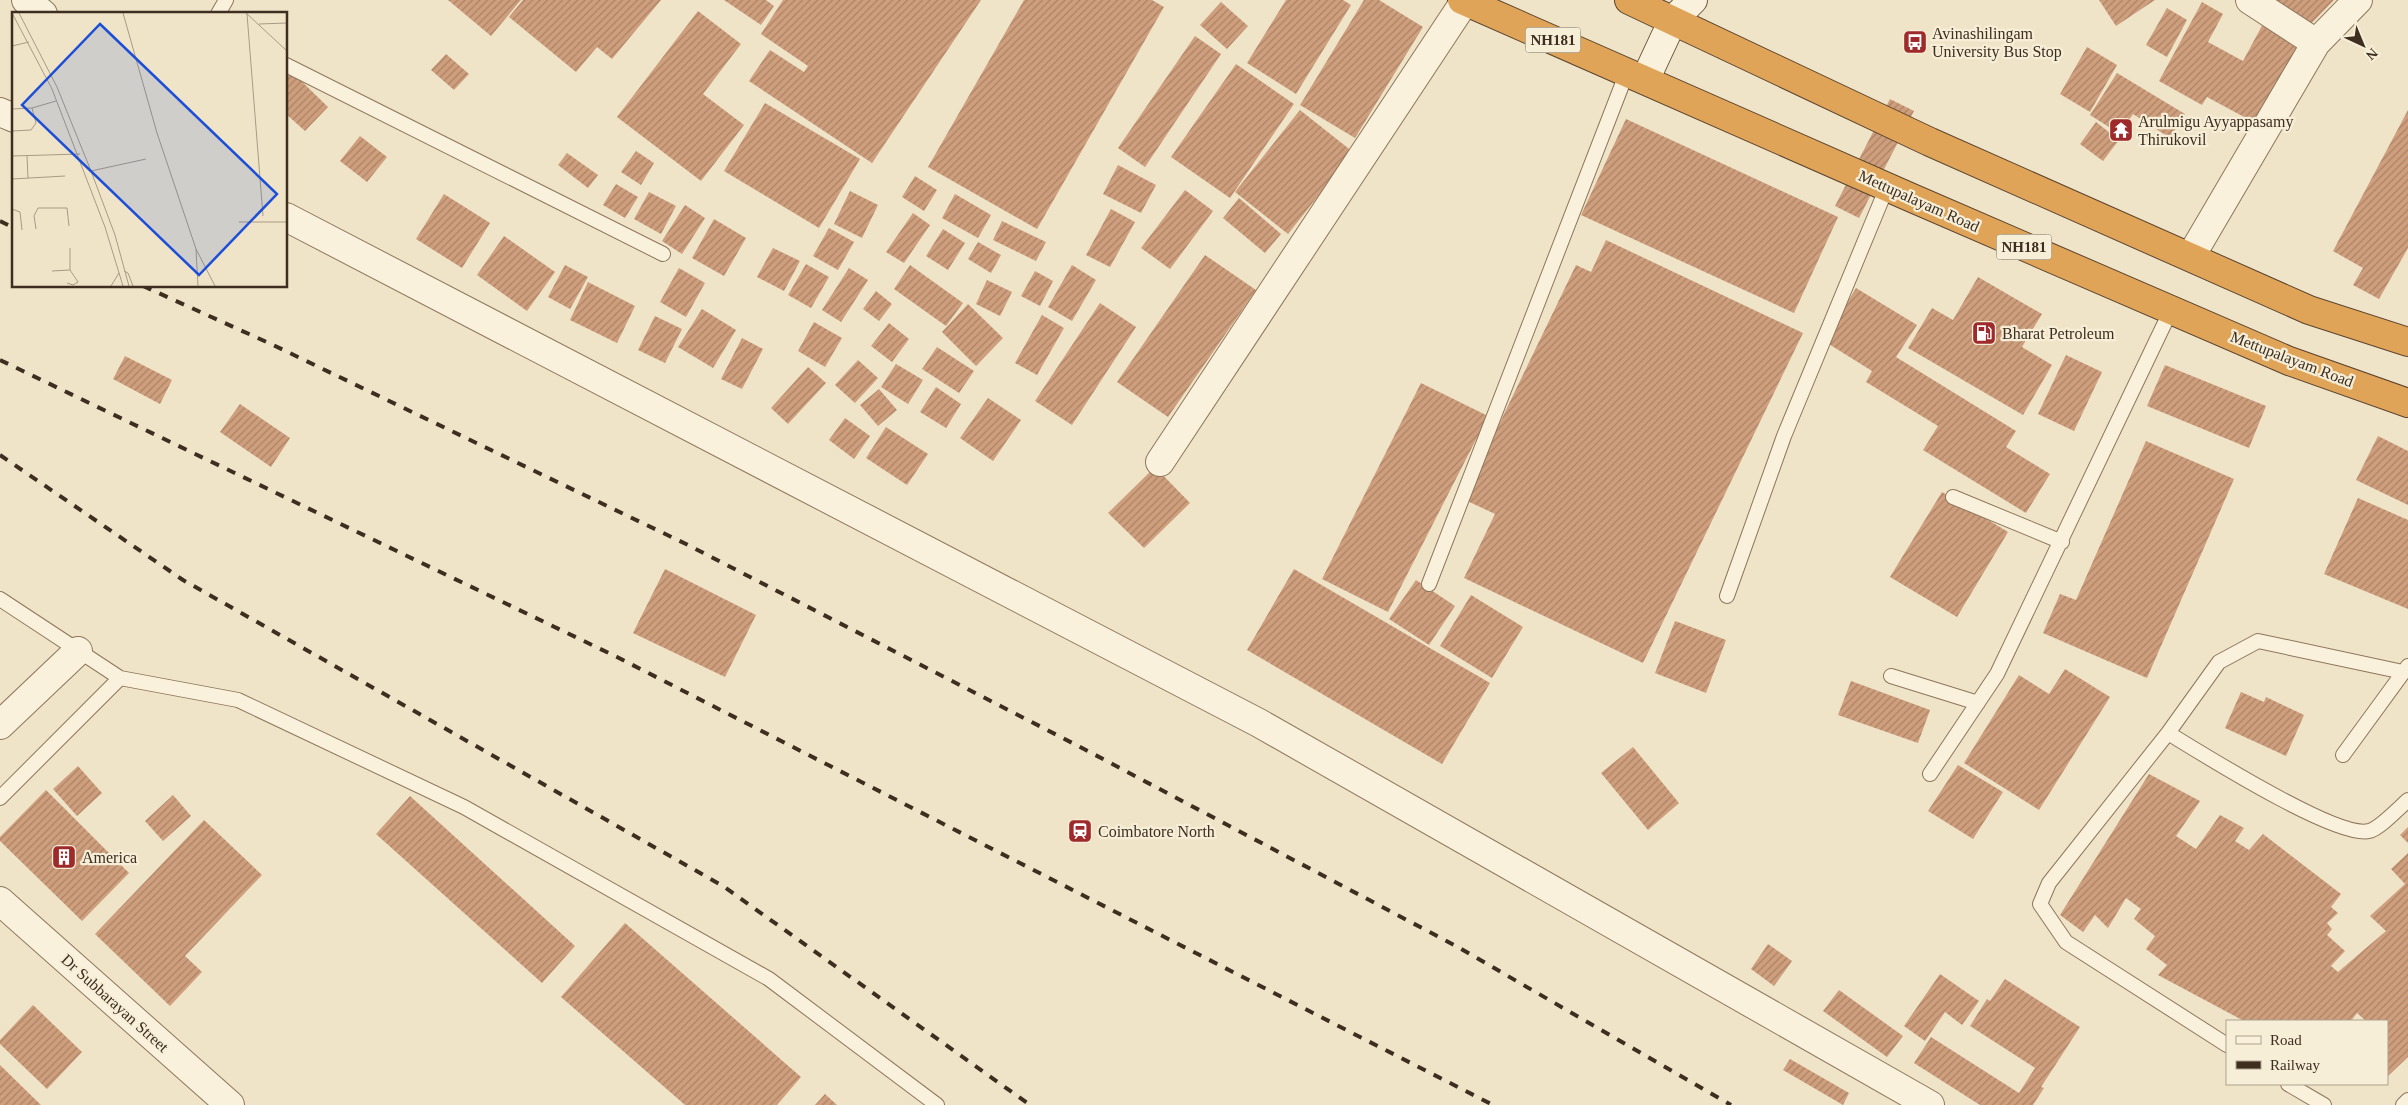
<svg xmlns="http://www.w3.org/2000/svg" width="2408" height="1105" viewBox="0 0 2408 1105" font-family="'Times New Roman',serif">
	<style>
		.building { fill: url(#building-hatch) }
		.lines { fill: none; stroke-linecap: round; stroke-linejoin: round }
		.lane-casing { stroke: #8d765c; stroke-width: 16 }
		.street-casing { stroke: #8d765c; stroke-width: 30 }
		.secondary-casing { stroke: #6f573f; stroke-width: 30 }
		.highway-casing { stroke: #5b4430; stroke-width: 30 }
		.lane { stroke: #faf1dc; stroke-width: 14 }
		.street { stroke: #faf1dc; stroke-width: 28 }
		.secondary { stroke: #faf1dc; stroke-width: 28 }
		.highway { stroke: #e0a458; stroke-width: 28 }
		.rail { stroke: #3d2e20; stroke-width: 4; stroke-dasharray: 9 9; stroke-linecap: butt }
		.labels { text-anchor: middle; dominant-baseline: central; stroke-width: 4.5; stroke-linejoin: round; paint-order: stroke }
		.shield { fill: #f7eed8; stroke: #756857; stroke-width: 1 }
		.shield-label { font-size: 15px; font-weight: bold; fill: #3d2e20 }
		.poi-label { font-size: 16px; fill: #3d2e20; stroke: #f7eed8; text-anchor: start }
		.street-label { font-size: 16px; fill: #3d2e20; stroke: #f7eed8 }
		.inset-road { fill: none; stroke: #a89b85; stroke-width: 1 }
		.view { fill: #1d4ed8; fill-opacity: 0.15; stroke: #1d4ed8; stroke-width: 2.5 }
		.inset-edge { fill: none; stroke: #3d2e20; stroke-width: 2.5 }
	</style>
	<defs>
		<pattern id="building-hatch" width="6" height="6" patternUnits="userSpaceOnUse" patternTransform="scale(1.25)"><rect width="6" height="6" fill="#cf9f7d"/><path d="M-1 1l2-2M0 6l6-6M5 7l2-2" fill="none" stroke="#a98266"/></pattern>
	</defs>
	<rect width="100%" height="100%" fill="#f0e4c8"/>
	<!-- building -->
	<path class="building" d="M448,0H521L491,36Z
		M523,0H661L612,59L597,47L576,72L509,17Z
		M724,0H766L774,6L761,25Z
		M783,0H981L872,163L749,81L770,50L804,72L808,66L761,34Z
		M1024,0H1152L1164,7L1037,229L928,167Z
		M1286,0H1343L1351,5L1296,94L1247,63Z
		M1364,0H1379L1423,27L1355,138L1300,105Z
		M2099,0H2155L2116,26Z
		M2275,0H2334L2305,30Z
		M1221,2L1248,26L1227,49L1200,25Z
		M2202,2L2223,14L2208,42L2243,61L2264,22L2302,42L2257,124L2207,97L2202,105L2159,81Z
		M2167,8L2187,20L2167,57L2146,45Z
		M698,11L741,44L703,94L744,125L701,181L617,117Z
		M1195,36L1221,54L1145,167L1118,148Z
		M2087,47L2117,65L2090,112L2060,94Z
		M446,54L469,74L454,90L431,70Z
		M1236,64L1294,104L1230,198L1171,157Z
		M292,72L328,107L305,131L286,114V78Z
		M2117,73L2185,114L2170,138L2133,114L2120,134L2090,115Z
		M1890,99L1914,111L1859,218L1835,206Z
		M765,103L860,159L819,228L724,171Z
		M1300,110L1353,152L1288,234L1235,192Z
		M2408,110V248L2379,299L2353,285L2363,268L2333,251Z
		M1626,119L1838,217L1794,313L1581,215Z
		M2096,122L2119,140L2103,161L2080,144Z
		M360,136L387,157L367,182L340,161Z
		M636,151L654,163L641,185L621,172Z
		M567,153L598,175L588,188L558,165Z
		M1118,165L1156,185L1141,213L1103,194Z
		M915,176L937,190L924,211L902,197Z
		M616,184L638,197L625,218L603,205Z
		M1185,190L1213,211L1170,269L1141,248Z
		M850,191L878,205L862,238L834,224Z
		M649,192L676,206L661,234L634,219Z
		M444,194L490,223L462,268L416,239Z
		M955,194L991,215L978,238L942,218Z
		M1239,198L1281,234L1265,253L1223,218Z
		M685,205L705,218L682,254L662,241Z
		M1111,209L1135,222L1110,267L1086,255Z
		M913,213L930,225L904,263L886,252Z
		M714,219L746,238L724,276L692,258Z
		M1002,221L1046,242L1036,261L993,240Z
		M829,228L854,242L838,270L813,256Z
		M943,229L965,243L948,270L926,256Z
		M504,236L555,272L527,311L477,275Z
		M1606,240L1803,333L1643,663L1464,578L1495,514L1463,499L1576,265L1591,272Z
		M978,242L1001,255L991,273L968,259Z
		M773,248L800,261L784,291L757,277Z
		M1205,255L1256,290L1168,417L1117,382Z
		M806,264L829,277L811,308L788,295Z
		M565,265L588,277L570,309L548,297Z
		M910,265L963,303L946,326L894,289Z
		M1072,265L1096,280L1072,321L1048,307Z
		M679,268L705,283L686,317L660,302Z
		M849,268L868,280L841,322L822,310Z
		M1035,271L1053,281L1040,306L1021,296Z
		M1978,277L2042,314L2022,347L2052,365L2023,415L1908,348L1932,308L1953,320Z
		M987,280L1012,292L1000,316L976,304Z
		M588,282L635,306L617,343L570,320Z
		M1856,288L1917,325L1896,357L2016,431L2006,447L2050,474L2026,513L1923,450L1938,426L1866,382L1872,371L1824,341Z
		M876,291L892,304L879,321L863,309Z
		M1100,303L1136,327L1072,425L1035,401Z
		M968,304L1003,338L976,366L942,332Z
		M702,309L736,330L713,368L678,347Z
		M1042,315L1064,328L1037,375L1015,363Z
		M655,316L682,329L665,363L638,350Z
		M814,322L842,338L825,367L798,351Z
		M889,323L909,339L892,362L871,346Z
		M742,338L763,349L742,389L721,379Z
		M937,347L974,371L959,393L922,369Z
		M2066,355L2102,372L2074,431L2038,414Z
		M125,356L172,380L160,404L113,379Z
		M858,360L878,378L855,403L835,385Z
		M896,364L923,380L908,404L881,387Z
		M2165,365L2266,406L2249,448L2147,406Z
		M808,367L826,383L788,424L771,408Z
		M1421,383L1488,416L1388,612L1322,579Z
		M936,387L961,404L946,428L920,412Z
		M879,389L897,410L878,426L860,405Z
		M988,398L1021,420L993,461L960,438Z
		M240,404L290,438L271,467L220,432Z
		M845,418L870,436L854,459L829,440Z
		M886,427L928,454L907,485L866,458Z
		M2378,436L2408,451V505L2356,480Z
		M2146,441L2234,479L2147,678L2043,633L2060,594L2076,600Z
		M1155,467L1190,503L1144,548L1108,513Z
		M1942,492L2008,532L1957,617L1890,577Z
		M2358,498L2408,520V609L2324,574Z
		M665,569L756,615L725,677L633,633Z
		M1294,569L1490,683L1442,764L1247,650Z
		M1416,580L1455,606L1429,645L1389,619Z
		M1471,595L1523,627L1492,678L1440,646Z
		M1675,621L1726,640L1706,693L1655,673Z
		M2065,669L2110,697L2039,810L1964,763L2019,675L2049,694Z
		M1851,681L1930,710L1918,743L1838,715Z
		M2241,692L2264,702L2266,697L2304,715L2286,756L2225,728Z
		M1633,747L1679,803L1648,830L1601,773Z
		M1958,765L2003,792L1973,839L1928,811Z
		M78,766L102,793L77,816L53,789Z
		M2149,774L2200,801L2176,836L2196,849L2220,815L2244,828L2235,841L2249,850L2263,834L2341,894L2331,907L2338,913L2327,923L2332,929L2327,935L2345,951L2331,966L2338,972L2386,931L2370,916L2405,884L2391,869L2408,853V1057L2387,1077V1021H2366L2357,1013L2351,1021H2244L2158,975L2167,965L2146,949L2155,936L2134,919L2141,909L2126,898L2108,928L2095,915L2083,932L2060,915Z
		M46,790L129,873L82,921L0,841V837Z
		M173,795L191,816L163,841L145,821Z
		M410,796L575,946L542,983L376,834Z
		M204,820L262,875L185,956L202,972L170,1006L95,934Z
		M2408,827V843L2400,835Z
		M625,923L801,1077L777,1105H685L561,997Z
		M1768,944L1792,961L1774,986L1751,969Z
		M1940,974L1979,1001L1962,1025L1945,1012L1925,1041L1904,1026Z
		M2005,979L2080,1027L2041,1087L2044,1088L2033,1105H1980L1914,1063L1931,1037L2019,1093L2035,1068L1970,1026L1987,999L1990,1001Z
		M1839,990L1903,1036L1887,1057L1823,1011Z
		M33,1005L82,1052L47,1089L0,1044V1040Z
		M1790,1059L1849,1093L1843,1105L1783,1070Z
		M0,1065L41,1105H0Z
		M825,1094L837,1105H815Z"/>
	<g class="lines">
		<defs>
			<path id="lane" d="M218,14L226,0
				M286,65L663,254
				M1953,497L2062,542
				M1429,584L1627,72
				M1727,596L1784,436L1887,187
				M0,599L120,678
				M1891,676L1978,703
				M2168,733C2201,753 2337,839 2369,831C2379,829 2399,808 2408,800
				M2343,755L2408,666
				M1930,774L1997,674L2171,310
				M0,798L120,678L238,700L464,807L769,979L937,1105
				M2227,1045L2066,942L2040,904L2049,883L2168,733L2219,662L2258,641L2403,672
				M2288,1084L2324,1105
				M2403,1105L2408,1100"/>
			<path id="street" d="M26,0L43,14
				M2250,0L2316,43L2358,0
				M0,112L14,118
				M286,217L1259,723L1930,1105
				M2191,256L2316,43
				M1160,462L1465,1
				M0,725L78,651
				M0,901L230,1105"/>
			<path id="secondary" d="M1645,80L1673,20L1693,0"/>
			<path id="highway" d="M1462,0L1912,198L2289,361L2408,403
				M1629,0L1930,142L2309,310L2408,342"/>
		</defs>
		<!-- lane casing -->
		<use href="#lane" class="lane-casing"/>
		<!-- street casing -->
		<use href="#street" class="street-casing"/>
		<!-- secondary casing -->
		<use href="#secondary" class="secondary-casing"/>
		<!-- highway casing -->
		<use href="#highway" class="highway-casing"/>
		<!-- lane -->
		<use href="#lane" class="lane"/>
		<!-- street -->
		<use href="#street" class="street"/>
		<!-- secondary -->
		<use href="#secondary" class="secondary"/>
		<!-- highway -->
		<use href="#highway" class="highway"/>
		<!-- rail -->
		<path class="rail" d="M0,221L14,228
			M143,286L271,344L686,544L1084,749L1456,946L1731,1105
			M0,360L617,657L1493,1105
			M0,455L183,580L723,886L1030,1105"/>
	</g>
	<!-- icons -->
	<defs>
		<symbol id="bus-square" viewBox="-11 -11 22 22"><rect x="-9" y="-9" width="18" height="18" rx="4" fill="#9e2a2b" stroke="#f7eed8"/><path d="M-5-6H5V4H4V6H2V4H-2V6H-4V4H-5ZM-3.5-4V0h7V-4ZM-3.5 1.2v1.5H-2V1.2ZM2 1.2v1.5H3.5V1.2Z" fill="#fff"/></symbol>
		<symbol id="temple-square" viewBox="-11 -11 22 22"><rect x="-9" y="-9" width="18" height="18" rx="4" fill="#9e2a2b" stroke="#f7eed8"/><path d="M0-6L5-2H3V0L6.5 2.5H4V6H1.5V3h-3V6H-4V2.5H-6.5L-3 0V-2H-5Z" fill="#fff"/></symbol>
		<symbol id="fuel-square" viewBox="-11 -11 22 22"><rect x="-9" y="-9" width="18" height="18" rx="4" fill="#9e2a2b" stroke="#f7eed8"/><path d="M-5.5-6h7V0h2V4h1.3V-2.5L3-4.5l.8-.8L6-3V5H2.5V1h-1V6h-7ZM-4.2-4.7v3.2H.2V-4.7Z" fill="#fff"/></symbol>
		<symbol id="station-square" viewBox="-11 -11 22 22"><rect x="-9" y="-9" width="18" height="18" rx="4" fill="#9e2a2b" stroke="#f7eed8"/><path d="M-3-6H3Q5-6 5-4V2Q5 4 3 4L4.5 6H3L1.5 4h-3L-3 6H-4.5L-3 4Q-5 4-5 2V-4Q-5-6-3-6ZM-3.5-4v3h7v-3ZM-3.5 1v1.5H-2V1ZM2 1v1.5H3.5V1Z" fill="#fff"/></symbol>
		<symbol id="building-square" viewBox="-11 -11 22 22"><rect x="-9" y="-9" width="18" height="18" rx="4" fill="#9e2a2b" stroke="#f7eed8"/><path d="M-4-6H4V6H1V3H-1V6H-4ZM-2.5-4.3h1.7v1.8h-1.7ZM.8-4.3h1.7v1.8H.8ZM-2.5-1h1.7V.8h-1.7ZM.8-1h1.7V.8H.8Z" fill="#fff"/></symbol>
	</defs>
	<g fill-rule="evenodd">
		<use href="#bus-square" x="1901" y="28" width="28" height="28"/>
		<use href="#temple-square" x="2107" y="116" width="28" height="28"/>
		<use href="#fuel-square" x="1970" y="319" width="28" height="28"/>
		<use href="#station-square" x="1066" y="817" width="28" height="28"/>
		<use href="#building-square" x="50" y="843" width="28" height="28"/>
	</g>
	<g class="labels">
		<!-- shield labels -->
		<g class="shield">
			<rect x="1525.5" y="27.5" width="55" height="25" rx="4"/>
			<rect x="1996.5" y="234.5" width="55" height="25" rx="4"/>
		</g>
		<g class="shield-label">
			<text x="1553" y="40">NH181</text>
			<text x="2024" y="247">NH181</text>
		</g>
		<!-- poi labels -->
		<g class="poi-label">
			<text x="1932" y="33">Avinashilingam<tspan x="1932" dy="18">University Bus Stop</tspan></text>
			<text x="2138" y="121">Arulmigu Ayyappasamy<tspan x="2138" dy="18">Thirukovil</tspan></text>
			<text x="2002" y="333">Bharat Petroleum</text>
			<text x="1098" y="831">Coimbatore North</text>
			<text x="82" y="857">America</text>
		</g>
		<!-- street labels -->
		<g class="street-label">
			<text transform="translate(1919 201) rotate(24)">Mettupalayam Road</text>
			<text transform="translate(2292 359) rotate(21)">Mettupalayam Road</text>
			<text transform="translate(115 1003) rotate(42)">Dr Subbarayan Street</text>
		</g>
	</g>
	<!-- overview -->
	<g transform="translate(12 12)">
		<rect width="275" height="275" fill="#f0e4c8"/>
		<path class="inset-road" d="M0,1L40,77L93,215L111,274M7,1L45,75L79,159L103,223L117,274M111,1L145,121L184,237L203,274M234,1L275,39M235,2L251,204M247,12L275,11M0,34L17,30M20,96L44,89M0,97L20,96L24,111L19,118L0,119M0,144L68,142M15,144L16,166M79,159L134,147M0,167L53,164M0,197L8,200L10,218M227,210H275M24,217L22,204L26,196H55L57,214M184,237L186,274M40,259L58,258M112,259L116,261L121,274M55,271L61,273L66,270L58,258V236M99,274L107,261"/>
		<path class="view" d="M88,12L265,182L187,263L10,93Z"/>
		<rect width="275" height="275" class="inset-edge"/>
	</g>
	<!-- legend -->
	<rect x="2226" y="1020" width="162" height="65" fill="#f7eed8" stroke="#ada18e"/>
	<rect x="2236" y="1036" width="25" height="8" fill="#faf1dc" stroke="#ada18e"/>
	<text x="2270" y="1045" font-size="15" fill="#3d2e20">Road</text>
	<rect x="2236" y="1061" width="25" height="8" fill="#3d2e20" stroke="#ada18e"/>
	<text x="2270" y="1070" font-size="15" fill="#3d2e20">Railway</text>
	<!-- north arrow -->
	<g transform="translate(2363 45) rotate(136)" stroke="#f7eed8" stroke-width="4" paint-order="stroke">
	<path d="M0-4L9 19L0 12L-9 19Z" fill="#3d2e20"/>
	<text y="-8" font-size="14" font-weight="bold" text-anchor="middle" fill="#3d2e20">N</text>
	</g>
</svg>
